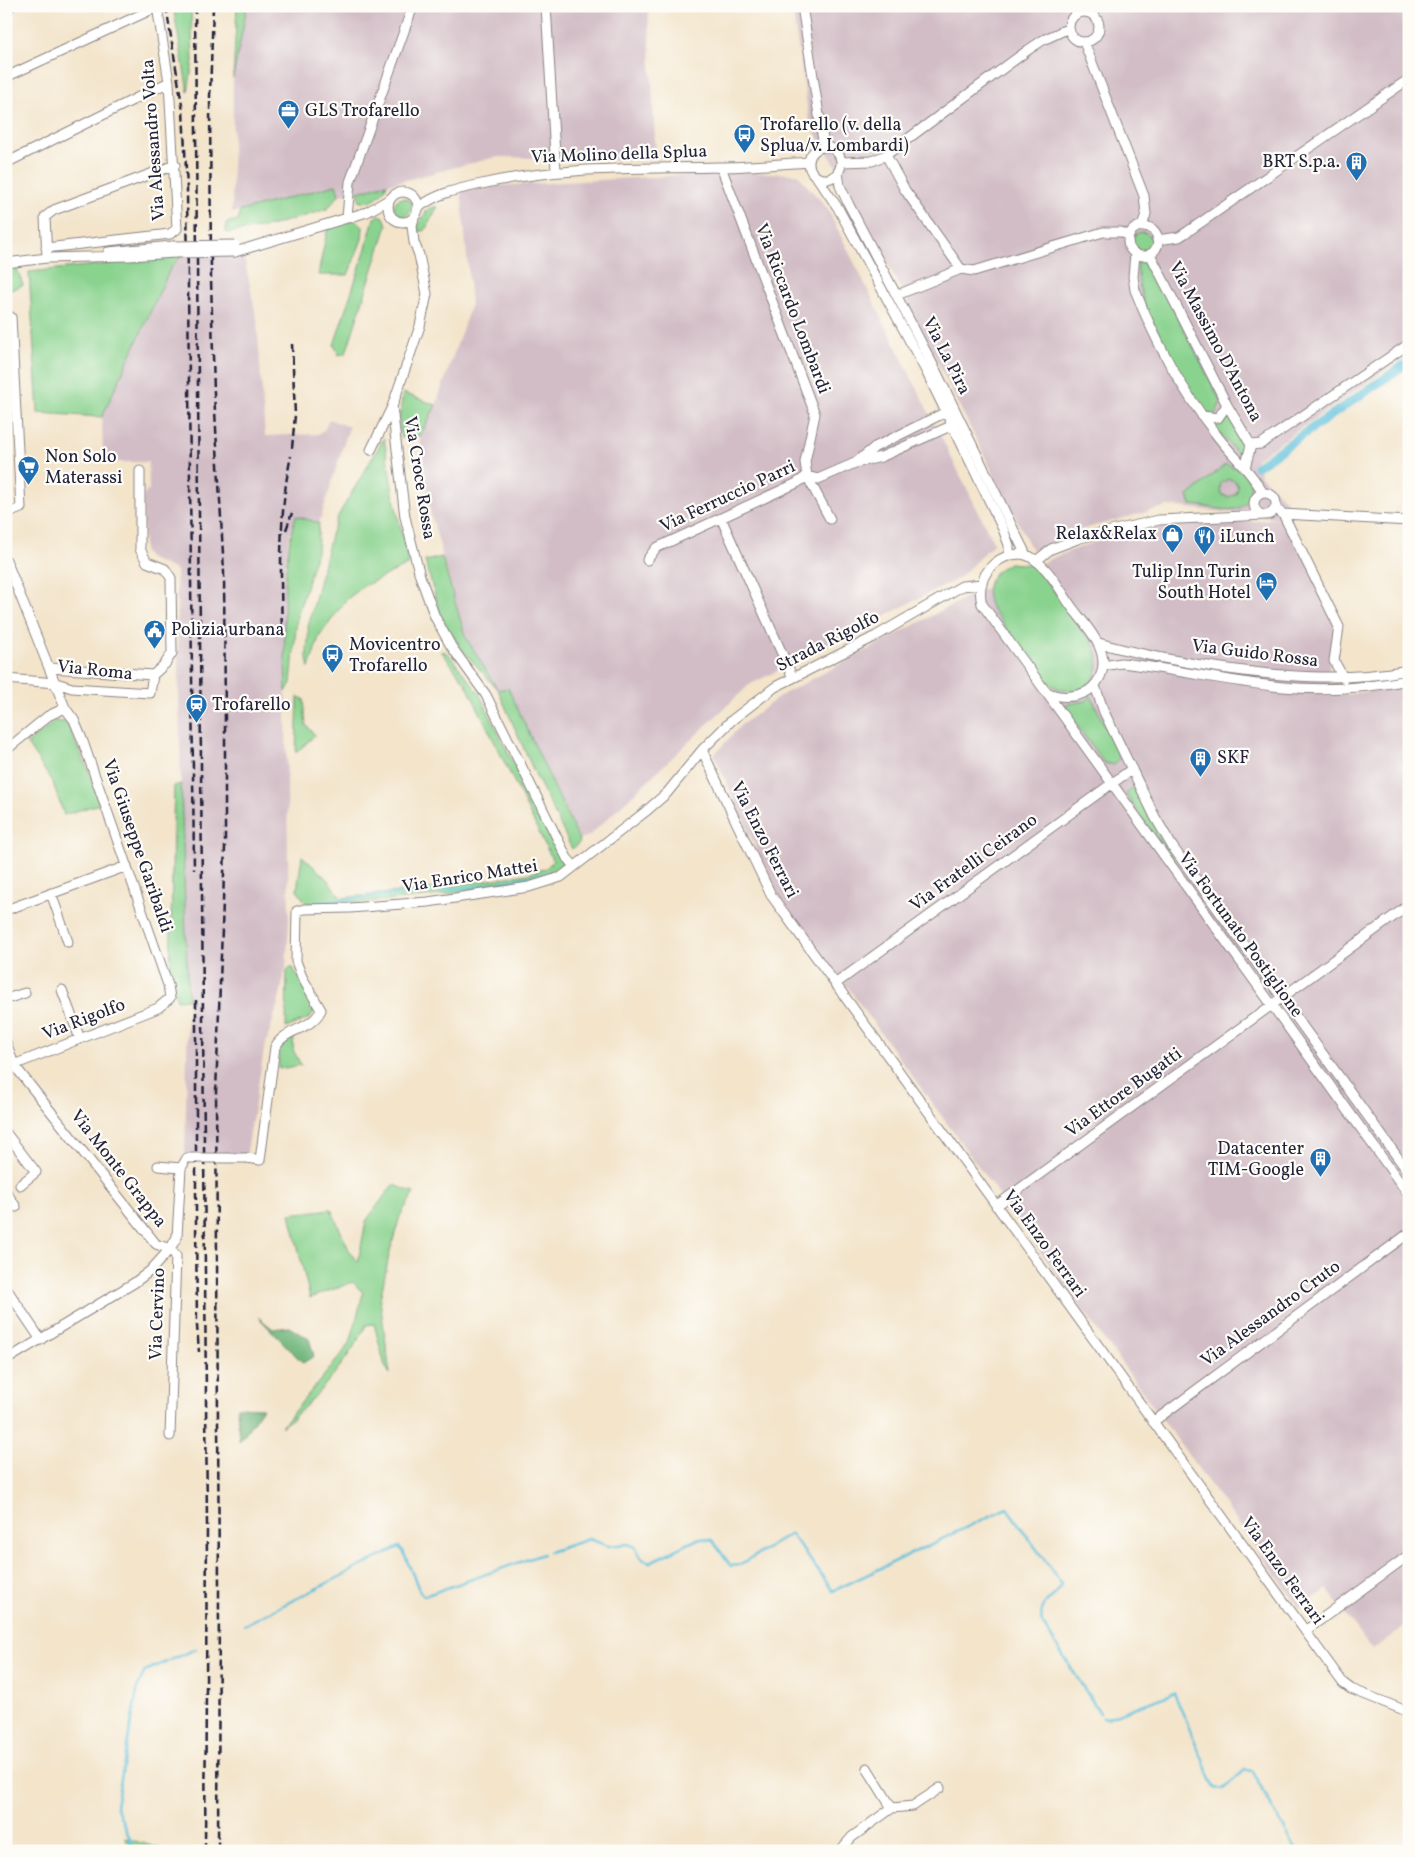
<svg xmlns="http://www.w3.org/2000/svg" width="1415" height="1857" viewBox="0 0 1415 1857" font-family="Vollkorn,serif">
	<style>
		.industrial { fill: #d2bdc6 }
		.green { fill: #8ad38f; stroke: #567a65; fill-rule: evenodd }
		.forest { fill: #6fb57a; stroke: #486c5a }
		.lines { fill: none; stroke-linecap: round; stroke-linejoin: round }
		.stream { stroke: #5dc0db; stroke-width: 2.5 }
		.canal { stroke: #5dc0db; stroke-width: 9 }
		.minor-casing { stroke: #8a8382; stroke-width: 11 }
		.minor { stroke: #fff; stroke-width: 9 }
		.rail { stroke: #22223b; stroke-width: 2.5; stroke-dasharray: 8 4; stroke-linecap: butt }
		.minor-bridge-casing { stroke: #8a8382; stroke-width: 11; stroke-linecap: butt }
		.minor-bridge { stroke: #fff; stroke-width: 9 }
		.labels { text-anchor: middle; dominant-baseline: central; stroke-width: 4.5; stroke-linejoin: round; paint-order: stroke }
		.poi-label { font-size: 18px; fill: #22223b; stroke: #fdfcf7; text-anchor: start }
		.street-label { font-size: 18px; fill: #22223b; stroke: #fdfcf7 }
	</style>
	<rect width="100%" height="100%" fill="#fdfcf7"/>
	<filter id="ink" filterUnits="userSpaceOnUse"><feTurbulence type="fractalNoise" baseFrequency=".02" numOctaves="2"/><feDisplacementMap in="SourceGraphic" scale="10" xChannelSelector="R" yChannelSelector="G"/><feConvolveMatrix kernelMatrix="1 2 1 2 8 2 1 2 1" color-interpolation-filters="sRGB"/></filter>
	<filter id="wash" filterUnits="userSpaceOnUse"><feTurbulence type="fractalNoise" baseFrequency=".0096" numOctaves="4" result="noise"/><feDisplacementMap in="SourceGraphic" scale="20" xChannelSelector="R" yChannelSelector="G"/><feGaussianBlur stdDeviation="1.12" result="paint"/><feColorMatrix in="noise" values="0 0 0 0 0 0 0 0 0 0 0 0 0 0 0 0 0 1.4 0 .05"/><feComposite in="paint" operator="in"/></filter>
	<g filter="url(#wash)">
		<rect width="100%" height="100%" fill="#f3e4ca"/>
		<!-- industrial -->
		<path class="industrial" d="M247,6H648L656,160L496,157L358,192L339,195L336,185L232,213L233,78Z
			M792,6H1409V353L1255,460L1261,476L1293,508L1290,518L1335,626L1325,695L1351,694L1409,685V1623L1372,1650L1327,1589L1300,1608L846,985L776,892L714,755L740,726L782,695L967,597L1057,556L1102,539L1138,530L1176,524L1249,522L1279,518L1168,506L1076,531L1033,552L847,183L810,125Z
			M739,172L797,174L827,208L994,543L959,578L749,685L589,836L579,839L508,688L498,690L465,636L431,514L420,436L436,405L471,304L461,188Z
			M243,253L257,320L265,436L318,434L324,430L329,419L349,427L319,523L296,516L289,538L284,574L289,925L286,967L278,1004L264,1050L246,1157L185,1156L188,999L177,1000L170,976L172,820L174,786L181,784L176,570L148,558L144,552L143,496L149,489L148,462H103L102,417L171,267L182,256Z"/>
		<!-- green -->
		<path class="green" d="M173,6H191L193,61L188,92Z
			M237,6H247L233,78Z
			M387,184C383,195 372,203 360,202L358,192Z
			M336,185L339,195L327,209L305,216L266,227L226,233V223L238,220L240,211Z
			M394 207a9 9 0 1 1 18 0a9 9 0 1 1-18 0Z
			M438,206L425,230L417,232L416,227L428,209Z
			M379,215L384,217L387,225L346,353L339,355L334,345L366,248L374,218Z
			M355,220L363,227L362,239L348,275H318L328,226Z
			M1132 242a10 10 0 1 1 20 0a10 10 0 1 1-20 0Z
			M182,256L171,267L102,417L38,413L29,272Z
			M1142,259L1148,260L1152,267L1221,402L1214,416L1205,412L1180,376L1144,304L1139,284L1137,263Z
			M16,266L23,285L6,292V269Z
			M403,393L436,405L420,436L401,438L399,420Z
			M1227,412L1245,448L1237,453L1211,423L1221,419Z
			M384,438L394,499L409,564L364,586L346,600L319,637L309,668C304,653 310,641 308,627L331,535L338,516Z
			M1226,464C1232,469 1238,466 1243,471C1249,477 1252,485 1250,493C1245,521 1209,505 1191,505L1188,496ZM1229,479L1235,481L1238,487L1236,494L1229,497L1222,495L1220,490L1221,483Z
			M296,516L319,523L317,551L297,617L291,683L286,692C285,633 279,573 296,516Z
			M442,557L465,636L498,690L508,688L580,842L572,849L536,776L498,690L460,647L441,617L425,561Z
			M1010,563L1032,565L1040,573C1054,591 1068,610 1081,629C1086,635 1094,643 1096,651C1107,686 1067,705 1042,677L991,607C982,587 991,571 1010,563Z
			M441,651L448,653L479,693L562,862L559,875C530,885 500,887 470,891C415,899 361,904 306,903L297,890L302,856L327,879L341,898L436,888L528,874L546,868L553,861L466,684Z
			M1091,696L1118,754L1119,759L1114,765L1104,763L1062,705L1086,701Z
			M298,697L304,699L306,725L315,735L296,753Z
			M55,721L66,722L89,772L99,804L64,815L53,783L27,744Z
			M181,784L188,999L177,1000L170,976L174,786Z
			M1131,789H1134L1177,866L1128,798L1126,794Z
			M292,967L311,994L316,1010L308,1019L286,1028L287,970Z
			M294,1034L293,1050L301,1065L279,1069C278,1051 278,1044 294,1034Z
			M395,1185L414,1193L400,1216L389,1255L380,1300L390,1374L385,1366L374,1324L366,1325C352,1356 309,1408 281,1427L342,1354L351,1340L363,1293L353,1282L310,1298L290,1214L331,1209L350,1252L358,1262L366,1221L391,1187Z
			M125,1838L169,1851C152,1851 134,1856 125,1838Z"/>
		<!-- forest -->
		<path class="forest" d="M258,1317L273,1329L289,1327L309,1339L314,1356L303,1363Z
			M237,1407L263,1408L239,1442Z"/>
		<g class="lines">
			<!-- stream -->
			<path class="stream" d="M316,903L482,886L555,872
				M549,1552L589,1539L608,1546L628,1544L635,1547L642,1559L650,1562L700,1538L712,1540L731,1566L739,1565L791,1534L833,1591L1007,1508L1061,1583C1059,1600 1037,1598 1042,1623L1100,1713
				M244,1625L399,1547L403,1551L420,1592L424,1596L543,1554
				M1103,1717L1107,1718L1174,1693L1215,1788L1222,1790L1245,1770L1252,1771L1297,1851
				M135,1851L116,1806L138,1686L145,1671L196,1649"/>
			<!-- canal -->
			<path class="canal" d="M1257,466L1409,362"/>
		</g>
	</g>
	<g filter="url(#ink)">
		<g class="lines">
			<defs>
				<path id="minor" d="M546,6L556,171
					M802,6L824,147
					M6,9L11,6
					M1069 27a15 15 0 1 1 30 0a15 15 0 1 1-30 0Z
					M1084,42L1144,196L1146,214L1142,227
					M6,77L157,7
					M809 163a16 16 0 1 1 32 0a16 16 0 1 1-32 0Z
					M886,155L905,190L961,269L974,271L1103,232H1121L1129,236
					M841,162L872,161L886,155L1028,50L1043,40L1069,28
					M6,163L169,82
					M721,167L815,414L805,462L807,476L830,519
					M838,172L840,186L849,205L934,367L1026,555
					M816,176L838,208L926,371L1003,529L1009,545V556
					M388 207a15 15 0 1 1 30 0a15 15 0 1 1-30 0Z
					M418,208C436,194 454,190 477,185C556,166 637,169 718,167C748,167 779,164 809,162
					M347,218L350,182L413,6
					M414,218L412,226L414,242L419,255L427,294L420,326L392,407L405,517L420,576L435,617L451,646L486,695L567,858L574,866
					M1128 241a15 15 0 1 1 30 0a15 15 0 1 1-30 0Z
					M1157,240L1179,237L1187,232L1409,79
					M46,248L170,234L177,229L169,82L157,6
					M108,252L173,246
					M235,252L367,212L390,199
					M1135,254L1133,277L1135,290C1155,341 1182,390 1215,433C1230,454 1251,470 1263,493
					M1150,254L1227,405L1251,445L1245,468
					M47,258L45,217L54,210L175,165
					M6,263L47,258L129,256L175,253
					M897,295L961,269
					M946,412L875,447L855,463L881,457L953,425
					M1202,416L1218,418L1227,405
					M1251,445L1261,444L1409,344
					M371,450L392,407
					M140,471V549L147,562L165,569L171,578L172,653L165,664L153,675
					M1254 504a11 11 0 1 1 22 0a11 11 0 1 1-22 0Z
					M1276,509L1283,514L1339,627L1334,661L1344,679
					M6,514L21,508L11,317
					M1283,514L1409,521
					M721,518L793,678
					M1022,554C1044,558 1060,590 1071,606C1086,626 1112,651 1100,677C1096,685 1091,690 1084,693C1071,698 1059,698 1046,692L982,604C975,577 995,554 1022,554Z
					M6,560L65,708L74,720L82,739L168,985L170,998L158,1008L6,1068
					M647,560L656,548L797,483L807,476L818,479L855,463
					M1036,561L1051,549L1080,538L1159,520L1265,515
					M1099,643C1137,654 1176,661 1215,667C1281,677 1343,682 1409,670
					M1103,666L1121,663C1175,669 1229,682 1283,687C1325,691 1367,688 1409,680
					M6,679L56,683L72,688L150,693L153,675L51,668
					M1095,686L1104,712L1155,817L1172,846L1409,1173
					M1046,692L1409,1195
					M6,750L48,716L65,708
					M702,750L771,895L1343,1683L1351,1689L1409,1712
					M51,893L68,942
					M6,910L127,866
					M835,984L1132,769
					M62,990L80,1039
					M6,999L25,993
					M6,1042L14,1065L156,1244L170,1249L150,1271L134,1283L6,1360
					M6,1133L36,1172L20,1185
					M247,1158L260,1160L275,1047C285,1028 311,1031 321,1010L302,977L296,961L297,911L304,909L350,908L428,902L529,887L561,877L645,812L667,793L702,750L732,720L775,687L876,636L962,586L982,584
					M158,1166L181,1168
					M6,1192L16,1207
					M996,1206L1409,905
					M6,1288L41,1340
					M1153,1422L1409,1233
					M170,1436L176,1256L170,1249L177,1237L181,1168L187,1158
					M1305,1631L1409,1555
					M867,1768L892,1808L913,1806L940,1788
					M840,1851L852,1837L892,1808"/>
			</defs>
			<!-- minor casing -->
			<use href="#minor" class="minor-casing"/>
			<!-- minor -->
			<use href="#minor" class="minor"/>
			<!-- rail -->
			<path class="rail" d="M166,6L183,111L187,189L194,870
				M195,6L207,1526L205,1851
				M213,6L210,96L211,278L214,393L224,572L225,725V847L216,1092L219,1589L218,1851
				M292,344L295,415L292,448
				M286,530L292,513
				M282,637C281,576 278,515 291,456
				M196,1000V1219L197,1326L199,1352"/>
			<defs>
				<path id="minor-bridge" d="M173,246L235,245
					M175,253L235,252
					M187,1158H247"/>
			</defs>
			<!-- minor-bridge casing -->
			<use href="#minor-bridge" class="minor-bridge-casing"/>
			<!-- minor-bridge -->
			<use href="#minor-bridge" class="minor-bridge"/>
		</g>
	</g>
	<!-- icons -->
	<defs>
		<symbol id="office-pin" viewBox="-11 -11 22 30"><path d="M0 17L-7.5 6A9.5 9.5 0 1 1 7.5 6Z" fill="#1f6fb2" stroke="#fdfcf7"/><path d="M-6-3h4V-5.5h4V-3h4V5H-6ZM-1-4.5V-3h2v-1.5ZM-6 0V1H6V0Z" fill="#fff"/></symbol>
		<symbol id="bus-pin" viewBox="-11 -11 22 30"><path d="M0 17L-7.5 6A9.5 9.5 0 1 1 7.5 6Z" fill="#1f6fb2" stroke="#fdfcf7"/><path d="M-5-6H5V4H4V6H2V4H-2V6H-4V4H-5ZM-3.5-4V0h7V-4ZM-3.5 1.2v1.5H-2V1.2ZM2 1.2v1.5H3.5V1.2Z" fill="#fff"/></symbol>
		<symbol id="building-pin" viewBox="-11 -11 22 30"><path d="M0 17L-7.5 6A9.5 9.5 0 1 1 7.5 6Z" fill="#1f6fb2" stroke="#fdfcf7"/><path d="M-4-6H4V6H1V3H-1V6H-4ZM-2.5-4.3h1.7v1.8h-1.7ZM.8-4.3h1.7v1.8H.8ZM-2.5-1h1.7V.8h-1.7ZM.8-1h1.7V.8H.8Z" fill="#fff"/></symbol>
		<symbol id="supermarket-pin" viewBox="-11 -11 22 30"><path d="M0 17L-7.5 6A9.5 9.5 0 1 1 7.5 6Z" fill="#1f6fb2" stroke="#fdfcf7"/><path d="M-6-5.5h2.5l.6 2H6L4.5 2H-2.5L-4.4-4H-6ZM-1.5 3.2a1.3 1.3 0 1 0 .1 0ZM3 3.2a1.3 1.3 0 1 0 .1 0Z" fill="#fff"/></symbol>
		<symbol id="shop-pin" viewBox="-11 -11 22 30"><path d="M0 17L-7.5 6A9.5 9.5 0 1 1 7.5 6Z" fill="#1f6fb2" stroke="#fdfcf7"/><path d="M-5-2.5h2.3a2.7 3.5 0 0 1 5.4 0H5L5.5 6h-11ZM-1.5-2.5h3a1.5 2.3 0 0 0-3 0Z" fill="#fff"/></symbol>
		<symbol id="restaurant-pin" viewBox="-11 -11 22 30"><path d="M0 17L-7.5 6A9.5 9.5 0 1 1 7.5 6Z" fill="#1f6fb2" stroke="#fdfcf7"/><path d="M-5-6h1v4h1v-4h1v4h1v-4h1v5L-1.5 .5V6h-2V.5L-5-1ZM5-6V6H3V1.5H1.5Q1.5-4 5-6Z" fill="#fff"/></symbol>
		<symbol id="hotel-pin" viewBox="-11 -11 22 30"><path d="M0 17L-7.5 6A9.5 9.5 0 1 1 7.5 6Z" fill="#1f6fb2" stroke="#fdfcf7"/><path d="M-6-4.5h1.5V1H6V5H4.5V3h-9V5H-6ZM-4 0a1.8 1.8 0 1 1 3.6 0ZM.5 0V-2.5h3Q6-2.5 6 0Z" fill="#fff"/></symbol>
		<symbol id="civic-pin" viewBox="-11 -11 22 30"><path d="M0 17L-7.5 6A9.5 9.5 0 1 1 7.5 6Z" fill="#1f6fb2" stroke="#fdfcf7"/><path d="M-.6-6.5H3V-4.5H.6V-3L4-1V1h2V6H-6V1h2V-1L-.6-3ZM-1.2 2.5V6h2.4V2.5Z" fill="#fff"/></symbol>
		<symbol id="station-pin" viewBox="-11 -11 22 30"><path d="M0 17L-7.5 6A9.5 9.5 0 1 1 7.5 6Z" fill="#1f6fb2" stroke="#fdfcf7"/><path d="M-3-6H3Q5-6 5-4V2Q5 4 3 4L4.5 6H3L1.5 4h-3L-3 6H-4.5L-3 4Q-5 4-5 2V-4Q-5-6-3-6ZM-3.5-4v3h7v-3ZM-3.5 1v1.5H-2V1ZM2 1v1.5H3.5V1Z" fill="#fff"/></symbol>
	</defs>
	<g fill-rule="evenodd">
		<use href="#office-pin" x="276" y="98" width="25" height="34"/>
		<use href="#bus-pin" x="732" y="122" width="25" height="34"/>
		<use href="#building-pin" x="1344" y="150" width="25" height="34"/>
		<use href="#supermarket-pin" x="16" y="454" width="25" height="34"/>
		<use href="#shop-pin" x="1160" y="522" width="25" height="34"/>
		<use href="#restaurant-pin" x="1192" y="524" width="25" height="34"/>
		<use href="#hotel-pin" x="1254" y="570" width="25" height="34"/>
		<use href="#civic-pin" x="142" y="618" width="25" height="34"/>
		<use href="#bus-pin" x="320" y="642" width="25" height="34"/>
		<use href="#station-pin" x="184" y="692" width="25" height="34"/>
		<use href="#building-pin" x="1188" y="746" width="25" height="34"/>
		<use href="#building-pin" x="1308" y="1146" width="25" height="34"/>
	</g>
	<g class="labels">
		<!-- poi labels -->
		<g class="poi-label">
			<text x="305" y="111">GLS Trofarello</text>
			<text x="760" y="125">Trofarello (v. della<tspan x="760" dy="21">Splua/v. Lombardi)</tspan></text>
			<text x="1340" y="162" text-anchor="end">BRT S.p.a.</text>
			<text x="45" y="457">Non Solo<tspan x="45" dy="21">Materassi</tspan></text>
			<text x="1157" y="534" text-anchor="end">Relax&amp;Relax</text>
			<text x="1220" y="537">iLunch</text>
			<text x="1251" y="572" text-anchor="end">Tulip Inn Turin<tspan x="1251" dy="21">South Hotel</tspan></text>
			<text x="171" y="630">Polizia urbana</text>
			<text x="349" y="645">Movicentro<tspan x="349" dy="21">Trofarello</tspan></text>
			<text x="212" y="705">Trofarello</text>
			<text x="1217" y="758">SKF</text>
			<text x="1304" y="1149" text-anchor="end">Datacenter<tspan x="1304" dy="21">TIM-Google</tspan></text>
		</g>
		<!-- street labels -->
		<g class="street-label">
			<text transform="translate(154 140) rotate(-94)">Via Alessandro Volta</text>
			<text transform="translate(619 155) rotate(-2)">Via Molino della Splua</text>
			<text transform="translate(792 309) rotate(69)">Via Riccardo Lombardi</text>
			<text transform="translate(1215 342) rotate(62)">Via Massimo D'Antona</text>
			<text transform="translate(946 356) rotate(63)">Via La Pira</text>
			<text transform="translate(419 478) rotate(81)">Via Croce Rossa</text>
			<text transform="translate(728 497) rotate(-25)">Via Ferruccio Parri</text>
			<text transform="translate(828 642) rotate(-27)">Strada Rigolfo</text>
			<text transform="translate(1255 654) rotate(7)">Via Guido Rossa</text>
			<text transform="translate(95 671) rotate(6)">Via Roma</text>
			<text transform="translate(764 840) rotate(63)">Via Enzo Ferrari</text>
			<text transform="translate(137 846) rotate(71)">Via Giuseppe Garibaldi</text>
			<text transform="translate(974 863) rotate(-36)">Via Fratelli Ceirano</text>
			<text transform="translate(470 877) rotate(-9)">Via Enrico Mattei</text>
			<text transform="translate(1240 935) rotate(54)">Via Fortunato Postiglione</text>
			<text transform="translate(84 1020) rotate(-21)">Via Rigolfo</text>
			<text transform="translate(1124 1093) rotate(-36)">Via Ettore Bugatti</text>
			<text transform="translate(118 1169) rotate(52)">Via Monte Grappa</text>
			<text transform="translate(1044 1244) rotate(54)">Via Enzo Ferrari</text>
			<text transform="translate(158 1314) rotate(-88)">Via Cervino</text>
			<text transform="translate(1271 1314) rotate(-36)">Via Alessandro Cruto</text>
			<text transform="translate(1282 1571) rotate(54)">Via Enzo Ferrari</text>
		</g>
	</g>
	<!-- margin -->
	<rect width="1415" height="1857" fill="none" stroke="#fdfcf7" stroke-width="25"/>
</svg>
